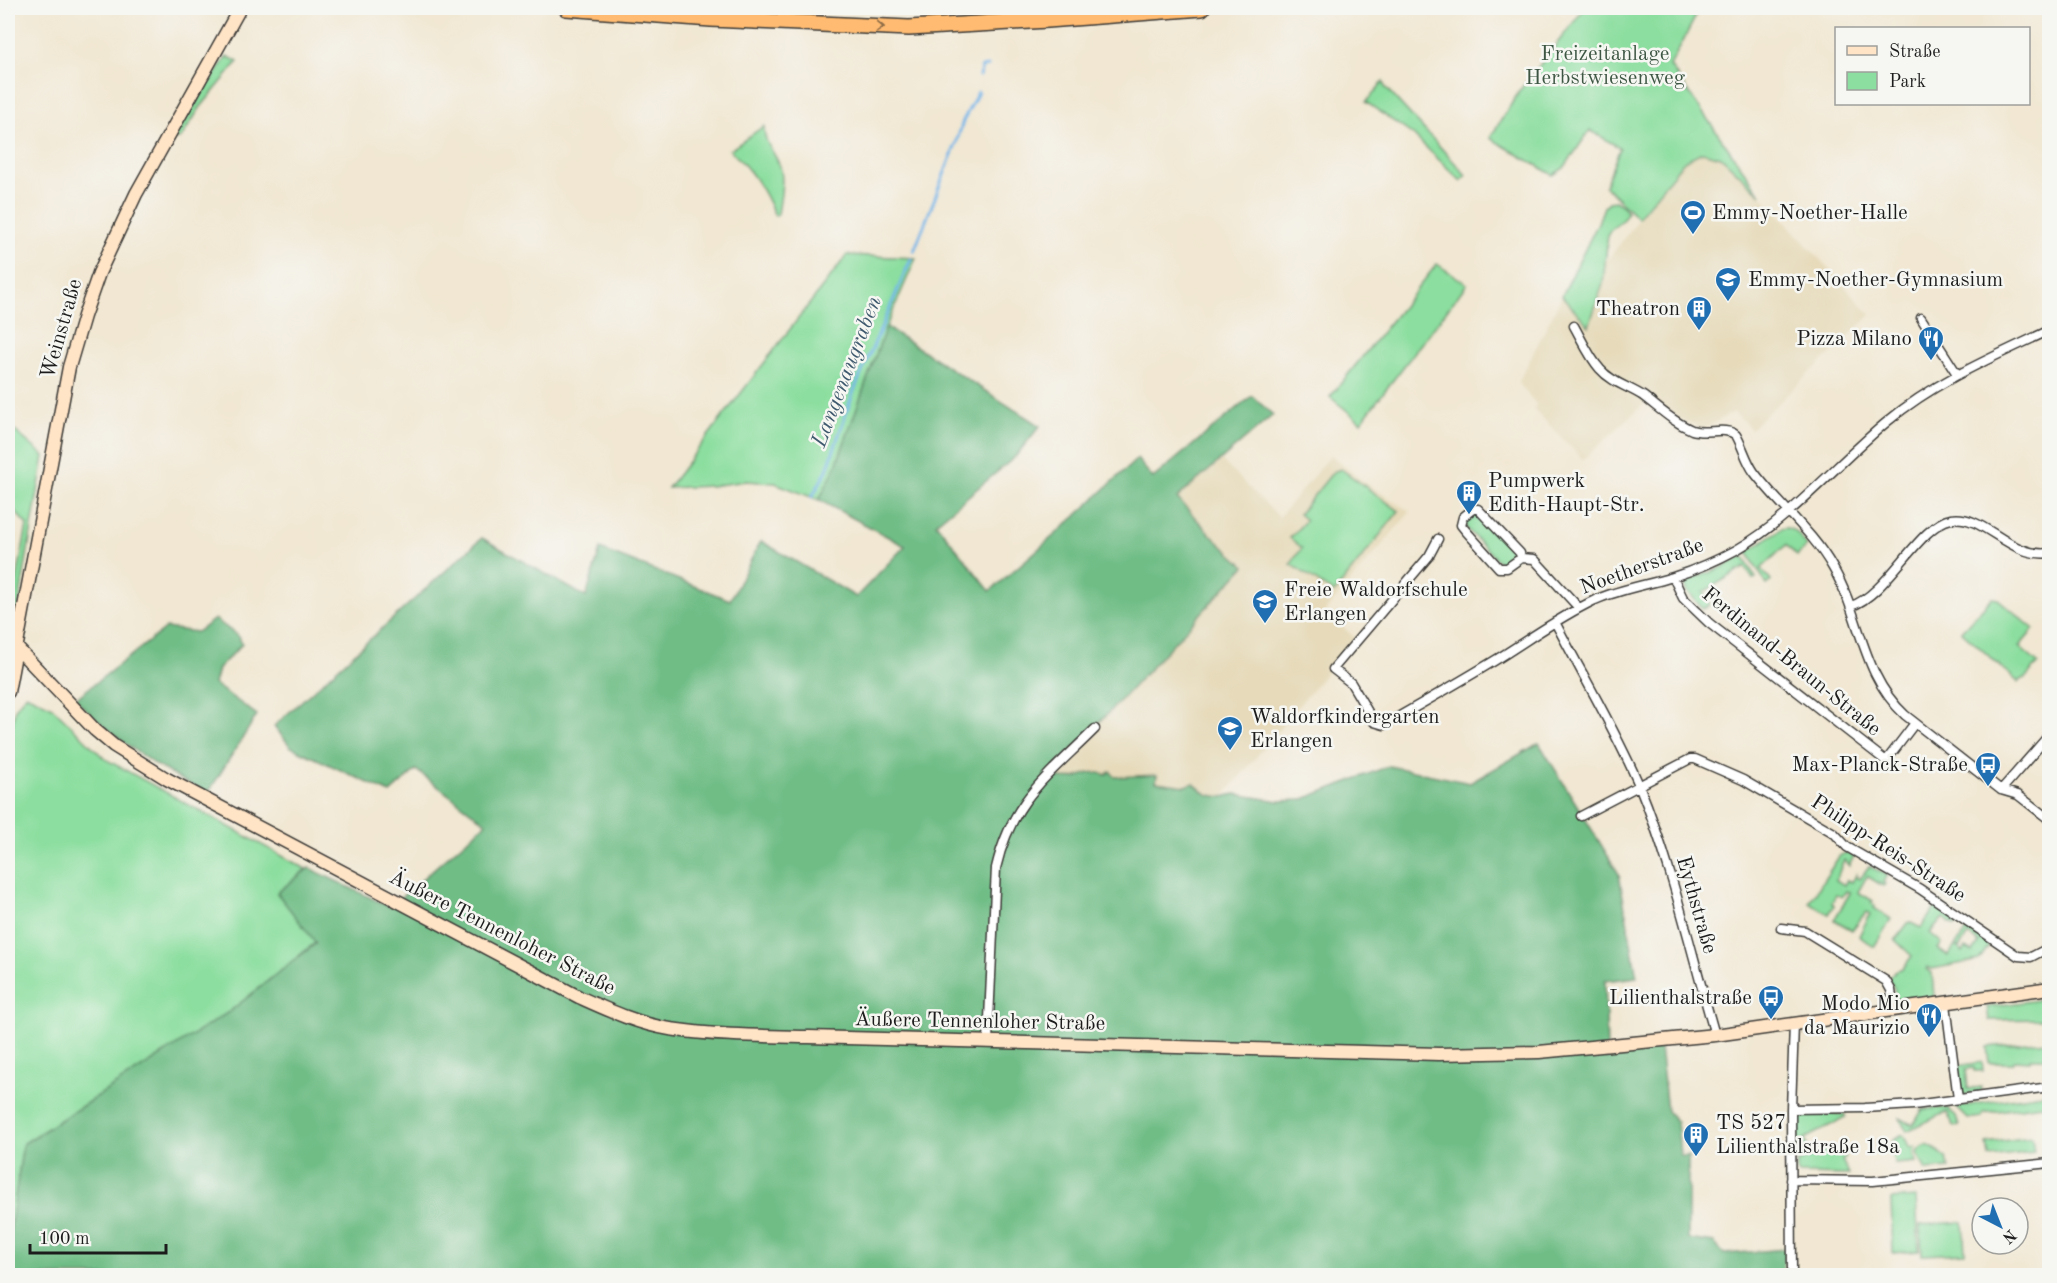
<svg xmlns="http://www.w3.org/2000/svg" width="2057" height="1283" viewBox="0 0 2057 1283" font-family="'Old Standard TT',serif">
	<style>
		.built { fill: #e6daba }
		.green { fill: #8bde9f; stroke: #547d5e; stroke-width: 1.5 }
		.forest { fill: #70bd86; stroke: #466c51; stroke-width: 1.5 }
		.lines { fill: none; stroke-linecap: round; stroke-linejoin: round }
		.stream { stroke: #74b6e9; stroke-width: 3 }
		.street-casing { stroke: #3c3a37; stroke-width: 11 }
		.secondary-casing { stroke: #3c3a37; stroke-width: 15 }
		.highway-casing { stroke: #3c3a37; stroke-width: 18 }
		.street { stroke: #fff; stroke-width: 8 }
		.secondary { stroke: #ffe4c6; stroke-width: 12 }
		.highway { stroke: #ffbb71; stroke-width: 15 }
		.oneway { stroke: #8e6c46 }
		.labels { text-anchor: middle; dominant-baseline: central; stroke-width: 5; stroke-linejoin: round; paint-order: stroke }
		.park-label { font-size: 21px; fill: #3d5643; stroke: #f6f6f2 }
		.poi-label { font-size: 21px; fill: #1c1c1c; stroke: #f6f6f2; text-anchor: start }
		.street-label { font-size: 21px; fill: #1c1c1c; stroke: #f6f6f2 }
		.water-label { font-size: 22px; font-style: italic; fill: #3f5a6e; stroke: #f6f6f2 }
	</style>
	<rect width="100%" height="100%" fill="#f6f6f2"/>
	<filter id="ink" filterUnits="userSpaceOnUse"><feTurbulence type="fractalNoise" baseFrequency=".0167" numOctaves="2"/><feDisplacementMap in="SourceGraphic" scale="12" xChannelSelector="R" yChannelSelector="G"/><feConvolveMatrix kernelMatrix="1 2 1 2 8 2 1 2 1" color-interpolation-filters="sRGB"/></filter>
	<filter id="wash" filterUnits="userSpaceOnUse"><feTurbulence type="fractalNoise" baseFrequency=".008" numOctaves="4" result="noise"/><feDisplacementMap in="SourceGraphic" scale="24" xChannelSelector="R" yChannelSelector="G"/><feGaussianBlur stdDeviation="1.35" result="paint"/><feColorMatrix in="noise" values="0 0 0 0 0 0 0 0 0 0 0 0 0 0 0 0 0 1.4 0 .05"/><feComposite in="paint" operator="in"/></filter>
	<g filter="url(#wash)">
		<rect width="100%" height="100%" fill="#f1e7d2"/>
		<!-- built -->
		<path class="built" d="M1702,152L1721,157L1761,195L1871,315L1751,429L1734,412L1704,429L1682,420L1649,399L1583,460L1534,409L1537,405L1518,383L1562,296L1590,325L1603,283L1605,263L1684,161Z
			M1331,455L1356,476L1410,512L1325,611L1355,638L1223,797L1049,780L1048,775L1118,703L1245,566L1215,539L1177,498L1222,461L1279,517Z"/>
		<!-- green -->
		<path class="green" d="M1585,8H1700L1670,66L1761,195L1721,157L1702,152L1684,161L1638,218L1605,186L1620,148L1590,130L1564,168L1553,175L1490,138L1520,90Z
			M227,56L238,62L200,108L181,138L175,140L173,138Z
			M1383,82L1385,87L1466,175L1461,181L1413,135L1366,102Z
			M764,126C763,145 777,153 781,170C784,183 780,200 778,214L775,216C762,187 753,172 730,150Z
			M1615,201C1642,214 1615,222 1608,234L1603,283L1589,326L1562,296L1598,223L1604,207L1609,202Z
			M847,255L916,258L886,327L836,466L819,500L775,483L746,481L711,486L668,488Z
			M1437,264L1467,284L1361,422L1330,397Z
			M8,425L44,456L18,609L15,614L8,619V611L11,612L27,525L13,509L8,513Z
			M1341,469L1399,511L1334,593L1291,564L1302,548L1290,538L1306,520L1299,514L1333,472Z
			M1469,513H1477L1516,554L1515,558L1503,566L1467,529L1464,520Z
			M1786,528C1796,529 1802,539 1807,546L1797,556L1786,545L1761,569L1771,580L1767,585L1747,552L1781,529Z
			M1743,556L1756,578L1753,579L1745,567L1703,592L1710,605L1703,609L1687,591L1685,584L1687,581L1721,568Z
			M1992,598L1998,599L2034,629L2019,647L2039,664L2025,678L2018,682L1961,631Z
			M26,694L51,706L105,759L306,869L277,893L316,942L229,1012L23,1144L8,1245V749L15,709Z
			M1846,853L1854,856L1849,866L1844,860C1839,868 1840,873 1836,880L1844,885L1847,880L1852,882L1857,874V877L1860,879L1869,866L1887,875L1883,882L1885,884L1883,886L1867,876L1858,892L1873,901L1871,903L1875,906L1874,908L1891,919L1874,947L1859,936L1870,914L1866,912L1852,930L1834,920L1850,893L1846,891L1842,897L1836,894L1832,903L1834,906L1829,914L1809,903L1840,855Z
			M1936,906L1958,922L1955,926L1943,918L1930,933L1942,943L1938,949L1948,956L1955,946L1963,952L1966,948L1973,952L1979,943L1968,935L1959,948L1955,946L1968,928L1990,944L1979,960L1932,969L1928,967L1927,969L1932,973L1934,997L1898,1002L1896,1000L1894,988L1888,978L1895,971L1903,968L1912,956L1895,940L1909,922L1921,928Z
			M2045,999L2046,1019L1989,1020L1987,1007Z
			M2047,1041L2046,1058H2030V1061L2014,1060L2013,1063H1989L1987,1047Z
			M1982,1062L1983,1071H1974V1068L1966,1069L1968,1089L1981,1087L1982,1092L1964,1095L1961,1093L1957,1066Z
			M2049,1093V1104L1983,1113L1982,1117L1968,1119L1956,1107Z
			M1947,1108L1956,1116L1959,1125L1954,1127L1947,1112L1907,1131L1900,1118L1913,1125L1923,1109Z
			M1846,1114V1117L1804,1139L1811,1153L1797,1159L1798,1115Z
			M1903,1135L1910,1148L1915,1146L1914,1154L1917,1162L1895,1164L1891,1151L1893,1140Z
			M2032,1137L2034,1152L1989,1157L1987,1143Z
			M1927,1145C1935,1148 1940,1154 1947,1157L1949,1168L1926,1170L1917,1153L1919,1149Z
			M1830,1149L1842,1153L1845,1158L1842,1160L1849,1175L1800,1174L1797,1172V1163Z
			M1916,1197L1919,1251L1893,1253L1891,1199Z
			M1963,1222L1965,1253L1922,1255L1920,1225Z"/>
		<!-- forest -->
		<path class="forest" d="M886,327L1040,426L1015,457L936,523L990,591L1065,526L1137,459L1153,478L1252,396L1273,415L1177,498L1215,539L1245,566L1118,703L1048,775C1057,778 1068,780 1078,777C1089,773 1094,770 1106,775L1110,771L1115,777L1157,775L1156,782L1186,786L1193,783L1208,795L1223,797L1235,794L1279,801L1301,800L1389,766L1470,783L1539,743L1619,874L1637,977L1605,981L1607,1051L1660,1047L1667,1111L1677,1122L1680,1156H1688V1239L1714,1243L1724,1254L1786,1249L1782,1276H8V1245L23,1144L229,1012L316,943L277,893L309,868L390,907L486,823L416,770L390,793L291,747L274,726L482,538L586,597L600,549L730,600L761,541L856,597L905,546L819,500L836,466Z
			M215,619L239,637L242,644L218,669L214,684L257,715L208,793C155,769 117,740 75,699L166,628L197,632Z"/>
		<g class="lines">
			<!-- stream -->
			<path class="stream" d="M979,76L982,67L988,66
				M914,251L956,144L963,121L978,92
				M812,497L827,470L853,393L911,259"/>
		</g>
	</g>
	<g filter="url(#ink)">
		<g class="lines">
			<defs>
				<path id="street" d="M1921,318L1957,374
					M1574,326C1582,340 1589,357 1600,369C1611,382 1629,387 1643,396C1659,408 1673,422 1692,430C1706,435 1725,426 1736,435C1743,447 1746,461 1754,472C1779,505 1813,532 1833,568C1862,618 1861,674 1905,715L2001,790L2018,795L2050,820
					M1438,539L1429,556L1333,669L1351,683L1374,722L1384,725C1421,704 1458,683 1494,661C1528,640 1559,617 1595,600C1620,589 1647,585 1673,577C1695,570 1716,561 1736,550C1791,519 1838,462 1888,421C1936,381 1993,357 2050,330
					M1521,558L1507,568H1499L1465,530L1461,525L1463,517L1473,509H1478L1520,553L1521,558L1534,559L1579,608
					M1673,577L1683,598L1709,623L1886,761L1915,723
					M1851,606C1887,595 1919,525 1951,519C1984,513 2009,559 2050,553
					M1555,622C1583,676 1615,729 1639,785C1672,865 1691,952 1715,1035
					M8,623L21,617
					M2001,790L2050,734
					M1581,816L1690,759H1695L1743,780L1834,833L1847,847L1920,889L2018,956L2031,957L2050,947
					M1781,928L1805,931L1886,981L1891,990L1894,1010
					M1946,1004L1958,1099
					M988,1041L996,868C1012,799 1048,776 1095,729
					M1791,1109L1865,1108L1914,1105L2050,1087
					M1791,1180L1873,1181L2050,1163
					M1792,1276L1791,1109L1794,1024"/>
				<path id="secondary" d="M16,647L95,730L114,746L167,779L579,997C608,1010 638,1024 670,1029C716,1036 763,1036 809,1037L1439,1054L1539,1052L1715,1035L2050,988
					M8,692L69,367L84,316L99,273L136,194L240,8"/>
				<path id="highway" d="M566,8L711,19L909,28L1048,20L1202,8"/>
			</defs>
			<!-- street casing -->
			<use href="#street" class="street-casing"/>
			<!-- secondary casing -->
			<use href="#secondary" class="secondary-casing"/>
			<!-- highway casing -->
			<use href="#highway" class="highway-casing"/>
			<!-- street -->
			<use href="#street" class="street"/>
			<!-- secondary -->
			<use href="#secondary" class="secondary"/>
			<!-- highway -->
			<use href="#highway" class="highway"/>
		</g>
		<!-- one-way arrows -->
		<defs><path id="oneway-chevron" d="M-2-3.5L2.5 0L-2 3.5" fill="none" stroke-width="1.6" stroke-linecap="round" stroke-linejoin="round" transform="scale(1.5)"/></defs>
		<use class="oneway" href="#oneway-chevron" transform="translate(880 27) rotate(2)"/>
	</g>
	<!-- icons -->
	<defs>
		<symbol id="stadium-pin" viewBox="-11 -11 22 30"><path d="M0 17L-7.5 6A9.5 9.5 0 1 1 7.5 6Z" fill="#1f6fb2" stroke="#f6f6f2"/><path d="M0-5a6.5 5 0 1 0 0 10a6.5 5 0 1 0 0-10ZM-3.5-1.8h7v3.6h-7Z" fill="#fff"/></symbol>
		<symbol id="school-pin" viewBox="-11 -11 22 30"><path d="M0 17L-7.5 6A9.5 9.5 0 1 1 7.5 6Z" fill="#1f6fb2" stroke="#f6f6f2"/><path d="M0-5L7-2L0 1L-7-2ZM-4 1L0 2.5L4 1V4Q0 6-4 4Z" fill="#fff"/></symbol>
		<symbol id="building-pin" viewBox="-11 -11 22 30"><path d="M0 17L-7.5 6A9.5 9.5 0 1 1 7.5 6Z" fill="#1f6fb2" stroke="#f6f6f2"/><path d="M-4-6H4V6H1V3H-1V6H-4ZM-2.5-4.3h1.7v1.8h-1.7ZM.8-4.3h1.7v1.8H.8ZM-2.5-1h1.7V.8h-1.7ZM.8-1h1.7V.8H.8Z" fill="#fff"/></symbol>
		<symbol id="restaurant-pin" viewBox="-11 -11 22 30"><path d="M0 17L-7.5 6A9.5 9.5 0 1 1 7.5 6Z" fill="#1f6fb2" stroke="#f6f6f2"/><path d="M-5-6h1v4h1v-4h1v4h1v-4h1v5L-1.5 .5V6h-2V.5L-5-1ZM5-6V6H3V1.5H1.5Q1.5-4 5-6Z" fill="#fff"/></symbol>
		<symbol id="bus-pin" viewBox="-11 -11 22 30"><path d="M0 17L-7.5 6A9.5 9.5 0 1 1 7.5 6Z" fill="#1f6fb2" stroke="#f6f6f2"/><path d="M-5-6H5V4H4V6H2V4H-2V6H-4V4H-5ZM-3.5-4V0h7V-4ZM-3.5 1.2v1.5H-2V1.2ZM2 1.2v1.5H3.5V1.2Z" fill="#fff"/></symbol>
	</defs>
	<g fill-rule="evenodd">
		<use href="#stadium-pin" x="1678" y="198" width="30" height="40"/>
		<use href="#school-pin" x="1713" y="265" width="30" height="40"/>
		<use href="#building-pin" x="1684" y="294" width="30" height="40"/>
		<use href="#restaurant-pin" x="1916" y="324" width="30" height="40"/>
		<use href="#building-pin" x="1454" y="478" width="30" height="40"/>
		<use href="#school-pin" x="1250" y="587" width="30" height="40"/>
		<use href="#school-pin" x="1215" y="714" width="30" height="40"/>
		<use href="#bus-pin" x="1973" y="750" width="30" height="40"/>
		<use href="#bus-pin" x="1756" y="983" width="30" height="40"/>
		<use href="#restaurant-pin" x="1914" y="1001" width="30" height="40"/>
		<use href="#building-pin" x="1681" y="1120" width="30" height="40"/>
	</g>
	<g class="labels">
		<!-- park labels -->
		<g class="park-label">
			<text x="1605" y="54">Freizeitanlage<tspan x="1605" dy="24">Herbstwiesenweg</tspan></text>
		</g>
		<!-- poi labels -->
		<g class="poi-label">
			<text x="1712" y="213">Emmy-Noether-Halle</text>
			<text x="1748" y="280">Emmy-Noether-Gymnasium</text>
			<text x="1680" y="309" text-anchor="end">Theatron</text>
			<text x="1912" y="339" text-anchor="end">Pizza Milano</text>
			<text x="1488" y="481">Pumpwerk<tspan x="1488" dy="24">Edith-Haupt-Str.</tspan></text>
			<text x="1284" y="590">Freie Waldorfschule<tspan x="1284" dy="24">Erlangen</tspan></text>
			<text x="1250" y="717">Waldorfkindergarten<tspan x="1250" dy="24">Erlangen</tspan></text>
			<text x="1968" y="765" text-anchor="end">Max-Planck-Straße</text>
			<text x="1752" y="998" text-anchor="end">Lilienthalstraße</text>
			<text x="1910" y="1004" text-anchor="end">Modo Mio<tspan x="1910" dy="24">da Maurizio</tspan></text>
			<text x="1716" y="1123">TS 527<tspan x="1716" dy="24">Lilienthalstraße 18a</tspan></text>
		</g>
		<!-- street labels -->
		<g class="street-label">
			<text transform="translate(62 329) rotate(-74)">Weinstraße</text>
			<text transform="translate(1642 567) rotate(-20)">Noetherstraße</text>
			<text transform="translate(1791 662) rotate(39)">Ferdinand-Braun-Straße</text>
			<text transform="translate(1888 849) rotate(33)">Philipp-Reis-Straße</text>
			<text transform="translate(1696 905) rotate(74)">Eythstraße</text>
			<text transform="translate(502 933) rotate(27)">Äußere Tennenloher Straße</text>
			<text transform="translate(980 1022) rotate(1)">Äußere Tennenloher Straße</text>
		</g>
		<!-- water labels -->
		<g class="water-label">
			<text transform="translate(847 372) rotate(-69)">Langenaugraben</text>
		</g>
	</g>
	<!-- margin -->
	<rect width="2057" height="1283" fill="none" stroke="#f6f6f2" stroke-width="30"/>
	<!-- legend -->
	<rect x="1835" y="27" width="195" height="78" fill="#f6f6f2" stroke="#9f9f9c" stroke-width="1.5"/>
	<rect x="1847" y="46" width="30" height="9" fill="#ffe4c6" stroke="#9f9f9c" stroke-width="1.5"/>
	<text x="1889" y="57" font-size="18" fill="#1c1c1c">Straße</text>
	<rect x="1847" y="72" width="30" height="18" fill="#8bde9f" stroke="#9f9f9c" stroke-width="1.5"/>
	<text x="1889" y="87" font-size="18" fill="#1c1c1c">Park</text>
	<!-- north arrow -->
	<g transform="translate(2000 1226) rotate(138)"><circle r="28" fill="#f6f6f2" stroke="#9f9f9c" stroke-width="1.5"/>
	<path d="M0-4.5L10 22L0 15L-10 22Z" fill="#1f6fb2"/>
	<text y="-9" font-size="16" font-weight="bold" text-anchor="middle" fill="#1c1c1c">N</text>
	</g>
	<!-- scale -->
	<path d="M30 1244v9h136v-9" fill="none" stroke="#1c1c1c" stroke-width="3"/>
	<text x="39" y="1244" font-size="18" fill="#1c1c1c" stroke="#f6f6f2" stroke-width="4.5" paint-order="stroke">100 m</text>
</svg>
